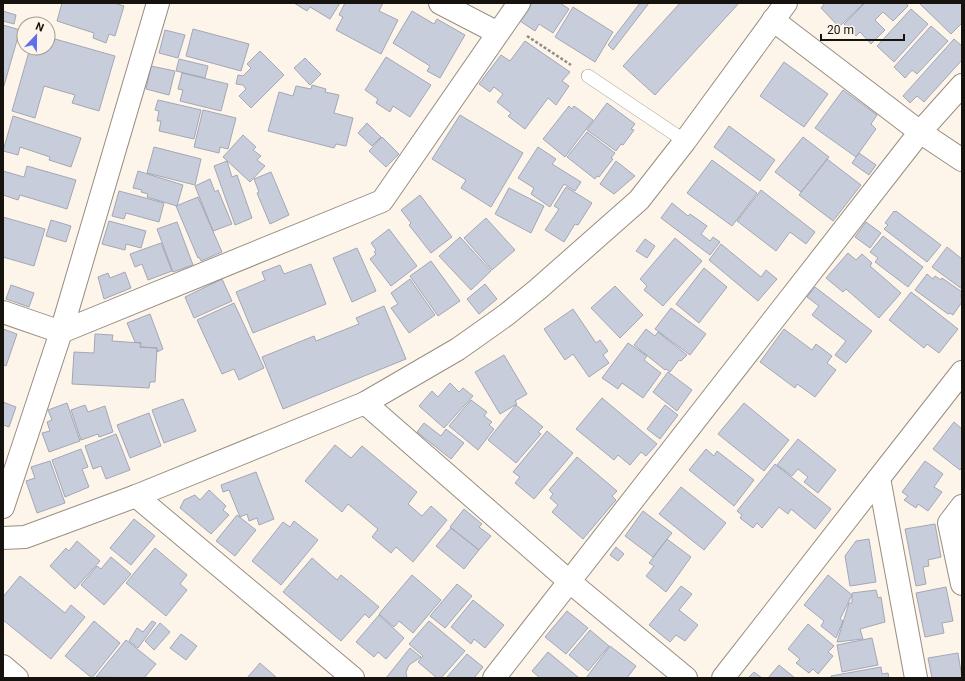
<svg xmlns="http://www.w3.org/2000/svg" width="965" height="681" viewBox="0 0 965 681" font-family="Roboto,sans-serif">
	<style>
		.building { fill: #c8cddc; stroke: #a3a7b6 }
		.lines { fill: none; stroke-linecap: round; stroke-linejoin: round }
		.lane-casing { stroke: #988d81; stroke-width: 14 }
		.street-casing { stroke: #988d81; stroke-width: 24 }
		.secondary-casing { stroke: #988d81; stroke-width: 24 }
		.path { stroke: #948d85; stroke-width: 2.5; stroke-dasharray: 3 2; stroke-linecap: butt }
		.lane { stroke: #fff; stroke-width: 13 }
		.street { stroke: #fff; stroke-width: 22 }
		.secondary { stroke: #fff; stroke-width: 22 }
	</style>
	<rect width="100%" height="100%" fill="#fef5ea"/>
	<!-- building -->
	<path class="building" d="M62,3H114L124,6L115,36L109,34L106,43L93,38L94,33L57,21Z
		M294,3H340L330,19L310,7L307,11Z
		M345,3H383L379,11L398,20L381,54L336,30L343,17L339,15Z
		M532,3H560L569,9L553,33L539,24L535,31L520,21Z
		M640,3H649L613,50L608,45Z
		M680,3H739L655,95L623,66Z
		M825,3H864L839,27L821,8Z
		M865,3H906L908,6L893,21L883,12L875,20L885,30L871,44L860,32L856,36L844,24Z
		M919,3H962V23L951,34Z
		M573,7L613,32L595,62L555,37Z
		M911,9L928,24L894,62L877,46Z
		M3,11L16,15L14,24L3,21Z
		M412,11L434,24L437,19L465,35L440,78L427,71L430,66L393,43Z
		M3,25L20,30L3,89Z
		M931,26L948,41L917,74L912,70L905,78L894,67Z
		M193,29L249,44L241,71L186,56Z
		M165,30L185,35L178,58L159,53Z
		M48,37L115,56L99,111L72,103L75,95L44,86L35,118L12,111L30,48H48Z
		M954,39L962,46V60L924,102L917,96L910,103L903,96Z
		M525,41L570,72L562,81L569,86L556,105L548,98L525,129L508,116L511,113L497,102L503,94L494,87L490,92L479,84L501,55L510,61Z
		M260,51L284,75L251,108L239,96L246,89L243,85L236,84L238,75L243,76L251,68L247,64Z
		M386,57L431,85L410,117L393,106L390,112L376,103L378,99L365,90Z
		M305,58L321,74L310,85L294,68Z
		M179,59L208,66L205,78L176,71Z
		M784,62L828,94L804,127L760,96Z
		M151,66L175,71L169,95L146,89Z
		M182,73L228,84L221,111L180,101L183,90L178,89Z
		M312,85L326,89L325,92L339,95L334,113L353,118L346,146L336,144L334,148L268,131L279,92L293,96L296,86L311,89Z
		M843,90L877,115L871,124L876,129L856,157L815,128Z
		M158,100L201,110L194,139L159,131L161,121H157L159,111L155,110Z
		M607,103L635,124L631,129L634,130L623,145L621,144L616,151L587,130Z
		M569,106L572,109L574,106L593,120L565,157L543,139Z
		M203,110L236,118L228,149L220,147L219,153L194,147Z
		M460,115L523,153L491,207L461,188L466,180L432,159Z
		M13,116L81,138L71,167L49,160L50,157L20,147L18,155L3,151Z
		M367,123L381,137L372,146L358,133Z
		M729,126L775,160L760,181L714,147Z
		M587,132L615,153L611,158L613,159L599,177L597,176L595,179L567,157Z
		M243,135L256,147L253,150L261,156L257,160L265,166L250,182L223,157Z
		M382,137L399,154L386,167L369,151Z
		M803,137L829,157L801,192L775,172Z
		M154,147L201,159L195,185L147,173Z
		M538,147L556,159L552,164L581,182L575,191L564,184L550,207L531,194L534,188L518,178Z
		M859,153L876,165L869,175L852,163Z
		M827,159L861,185L833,221L799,195Z
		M712,160L757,193L732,226L687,193Z
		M227,161L232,177L237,175L252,218L235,225L214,166Z
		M616,161L635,176L614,194L600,184Z
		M27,166L76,180L67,209L20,195L18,200L3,195V171L24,177Z
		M138,171L183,185L177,206L147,197L148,194L141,192L142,190L133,188Z
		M271,172L289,215L270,224L257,193L259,192L254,179Z
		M210,179L215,192L218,190L232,224L213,231L195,186Z
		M566,187L592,203L578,225L575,224L564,242L545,230L559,209L554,206Z
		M509,188L544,206L531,233L495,214Z
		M761,190L815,232L806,244L790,232L776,251L737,221Z
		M119,191L164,203L159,222L126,213L124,219L112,216Z
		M420,195L452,237L431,253L409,225L411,223L401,210Z
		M198,197L222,252L201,261L199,257L198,258L176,206Z
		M672,203L688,216L690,214L707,226L701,234L710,241L713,237L720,242L710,255L661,218Z
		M894,211L895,212L896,211L941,245L927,262L884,229L888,225L885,223Z
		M3,217L45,229L34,266L3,257Z
		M486,218L515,250L492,270L464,238Z
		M51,220L71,226L66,242L46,236Z
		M109,221L146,231L141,248L126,244L125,250L102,244Z
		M177,222L193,265L173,272L157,229Z
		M866,222L881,233L870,248L855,237Z
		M389,229L417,266L391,286L370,259L376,254L374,252L376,250L371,243Z
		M883,236L923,267L908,287L875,262L878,258L870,252Z
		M460,237L491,271L471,290L439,256Z
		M675,238L702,261L663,306L644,290L647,286L640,279Z
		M645,239L655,246L647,258L636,251Z
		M161,243L172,271L148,280L142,264L135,267L130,254Z
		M721,244L761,277L766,270L777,279L758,301L709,260Z
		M947,247L962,259V289L932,267Z
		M357,248L376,291L352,302L333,258Z
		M848,253L856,260L862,254L872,263L870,266L901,293L879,318L846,289L843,292L826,278Z
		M431,261L460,301L438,316L410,276Z
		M311,264L326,304L253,333L236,292L265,280L262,272L280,265L284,274Z
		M704,268L727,287L699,323L676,304Z
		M125,272L131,288L104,299L98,277L108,273L110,278Z
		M927,274L933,279L935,276L941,280L942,278L962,292L961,295L962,302L953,315L950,313L948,314L915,290Z
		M222,279L232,301L194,318L185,297Z
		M410,279L435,315L409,333L391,308L398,304L391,293Z
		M485,284L497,299L479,314L467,299Z
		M11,285L34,293L29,307L6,299Z
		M615,286L643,315L620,338L591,308Z
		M815,287L872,331L846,363L835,355L846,341L812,315L819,306L807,297Z
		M911,292L958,329L939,353L927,344L924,348L889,320Z
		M234,303L264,368L239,380L234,369L222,374L197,320Z
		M384,306L406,359L283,409L262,357L314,336L316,341L359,324L356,318Z
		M671,308L706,334L690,355L655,329Z
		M573,309L596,343L600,340L608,351L603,355L609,363L589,377L573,354L565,360L544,329Z
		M150,314L163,349L157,352V348L140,347L141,343L135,342L127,323Z
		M3,329L17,334L6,366L3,365Z
		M646,329L655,336L658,332L687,355L681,361L679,360L670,372L666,369L665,370L634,345Z
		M784,329L812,350L816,344L832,356L827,363L836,370L815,397L797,384L795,388L760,362Z
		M95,334L113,335L112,341L141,343L140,347L157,348L155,382H150L149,388L72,384L74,352L94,353Z
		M628,343L647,356L644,360L661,373L643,398L622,383L618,389L602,378Z
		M504,355L527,394L515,401L517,404L500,414L475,372Z
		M668,372L692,390L677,411L653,392Z
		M450,383L459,392L463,388L473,396L444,428L419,406L432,391L438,397Z
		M602,398L657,444L646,456L641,452L630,465L618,455L614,460L576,429Z
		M183,399L196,431L164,443L152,410Z
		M471,400L487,412L484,416L492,422L489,425L494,429L478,450L449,426Z
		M3,402L16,407L9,427L3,425Z
		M67,403L80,441L49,452L42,433L50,431L47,422L52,420L48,410Z
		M744,403L789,440L764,471L718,434Z
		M85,405L88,412L105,406L113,432L99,437L98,434L81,440L71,410Z
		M516,405L543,427L538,432L541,434L516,463L488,440Z
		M665,405L678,415L660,439L647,429Z
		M149,413L161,446L130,458L117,425Z
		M954,422L962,429V467L960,470L933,449Z
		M424,423L441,436L446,429L464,443L451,459L417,432Z
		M547,431L573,453L534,499L515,483L520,477L513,472Z
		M116,434L130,470L106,479L101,466L93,469L85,446Z
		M798,439L836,470L818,493L804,482L808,477L798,469L792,476L777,465Z
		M335,445L351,458L362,446L417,492L408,504L422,516L431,506L447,520L413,562L396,547L391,553L372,537L378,529L348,504L342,512L305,481Z
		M81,449L88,467L82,469L89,487L65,497L52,460Z
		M706,449L714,456L717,451L754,480L734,506L689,470Z
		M577,457L617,491L612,496L616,500L583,539L552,512L558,505L550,498L553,494L549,490Z
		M50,461L65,503L37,513L26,481L35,478L31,467Z
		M925,461L943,474L934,487L942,492L928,511L918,504L916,508L904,500L908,496L902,492Z
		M775,464L831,509L815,529L791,509L788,514L779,507L762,528L757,523L753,528L740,518L742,515L737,511Z
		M256,472L274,519L259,525L257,518L249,521L247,514L240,517L229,490L223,492L221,485Z
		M681,487L726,523L704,550L659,514Z
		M209,490L226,506L223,510L229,515L211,534L180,508L184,500L195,495L200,500Z
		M464,509L482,524L479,527L491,536L479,550L450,527Z
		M643,511L672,533L653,557L625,536Z
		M237,515L256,530L235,556L216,541Z
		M134,519L155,536L131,565L110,548Z
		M294,521L318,540L281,585L252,561L283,522L290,527Z
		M935,524L941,557L928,560L929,566L923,567L926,584L916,586L905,529Z
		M451,528L479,550L464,569L436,546Z
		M667,539L691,557L666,592L646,576L654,566L649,563Z
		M869,539L876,582L850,586L845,556L856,541Z
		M77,541L100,561L75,589L50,566L66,548L69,551Z
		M616,547L624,554L618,561L610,555Z
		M155,548L187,575L180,584L187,590L166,616L126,583Z
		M111,557L131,574L104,605L81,585L97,566L101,569Z
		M312,558L337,580L341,575L379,607L369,618L365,614L341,641L283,592Z
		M412,575L441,600L413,633L399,621L394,627L379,614Z
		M828,575L852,595L840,619L843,621L836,638L821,626L824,621L804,605Z
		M20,576L65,613L71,605L85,617L51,659L3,620V597Z
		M457,584L472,596L445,628L430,616Z
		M681,586L692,594L679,610L698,625L685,641L676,635L670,642L649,625Z
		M946,587L953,621L942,623L944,633L925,637L916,593Z
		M876,590L878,598L881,597L885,622L860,629L863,639L837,642L849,603H852V593Z
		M473,600L504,625L485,648L474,639L471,644L451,627Z
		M567,611L588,628L566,654L545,637Z
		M379,615L404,638L386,659L378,652L374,657L356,642Z
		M94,621L120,643L92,678L65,656Z
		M152,621L156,623L138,648L129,641L137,628L143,632Z
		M429,621L465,651L441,678H437L418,662L423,656L409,644Z
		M160,623L170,632L154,650L145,641Z
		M808,624L834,646L828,652L833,656L818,674L813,669L809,673L796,663L800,659L788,649Z
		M590,630L609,646L588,671L569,655Z
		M181,634L197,646L186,660L170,648Z
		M872,638L878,665L842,672L837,645Z
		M126,640L156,664L144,678L96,677Z
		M610,646L636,666L627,678H586Z
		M410,648L421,657L409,665L406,672L407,678H386Z
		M548,652L579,678H540L532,671Z
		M958,653L962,678H932L928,658Z
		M467,654L483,667L474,678H448L447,677Z
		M260,663L277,678H247Z
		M779,665L795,678H768Z
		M881,667L882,674L888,673L889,678H831V676Z
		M754,672L762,678H748Z"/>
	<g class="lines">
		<defs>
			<path id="lane" d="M588,76L685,141"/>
			<path id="street" d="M440,3L498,33
				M773,20L920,132L962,160
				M3,312L61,332L382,201L519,3
				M365,403L570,582L686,678
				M136,496L353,678
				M962,506L949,523L962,584
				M3,507L61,332L158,3
				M3,666L17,678
				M494,678L920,132L962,85
				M723,678L879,478
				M916,678L879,478L962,372"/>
			<path id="secondary" d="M3,538L25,537L136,496L365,403L458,349L506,315L537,290L639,200L685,141L786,3"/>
		</defs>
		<!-- lane casing -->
		<use href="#lane" class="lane-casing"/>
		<!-- street casing -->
		<use href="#street" class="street-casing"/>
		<!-- secondary casing -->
		<use href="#secondary" class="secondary-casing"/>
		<!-- path -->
		<path class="path" d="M527,36L571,65"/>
		<!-- lane -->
		<use href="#lane" class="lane"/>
		<!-- street -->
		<use href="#street" class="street"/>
		<!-- secondary -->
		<use href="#secondary" class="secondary"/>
	</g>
	<!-- border -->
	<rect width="965" height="681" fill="none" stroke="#16120d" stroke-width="8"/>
	<!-- north arrow -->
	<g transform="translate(36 36) rotate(22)"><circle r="19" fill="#fef5ea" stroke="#a19a92"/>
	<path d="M0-3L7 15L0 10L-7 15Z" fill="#5e71e8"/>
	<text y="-6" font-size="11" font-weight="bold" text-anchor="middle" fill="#16120d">N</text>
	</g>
	<!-- scale -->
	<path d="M821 34v6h83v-6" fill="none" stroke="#16120d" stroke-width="2"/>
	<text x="827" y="34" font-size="12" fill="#16120d" stroke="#fef5ea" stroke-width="3" paint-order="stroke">20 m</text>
</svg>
